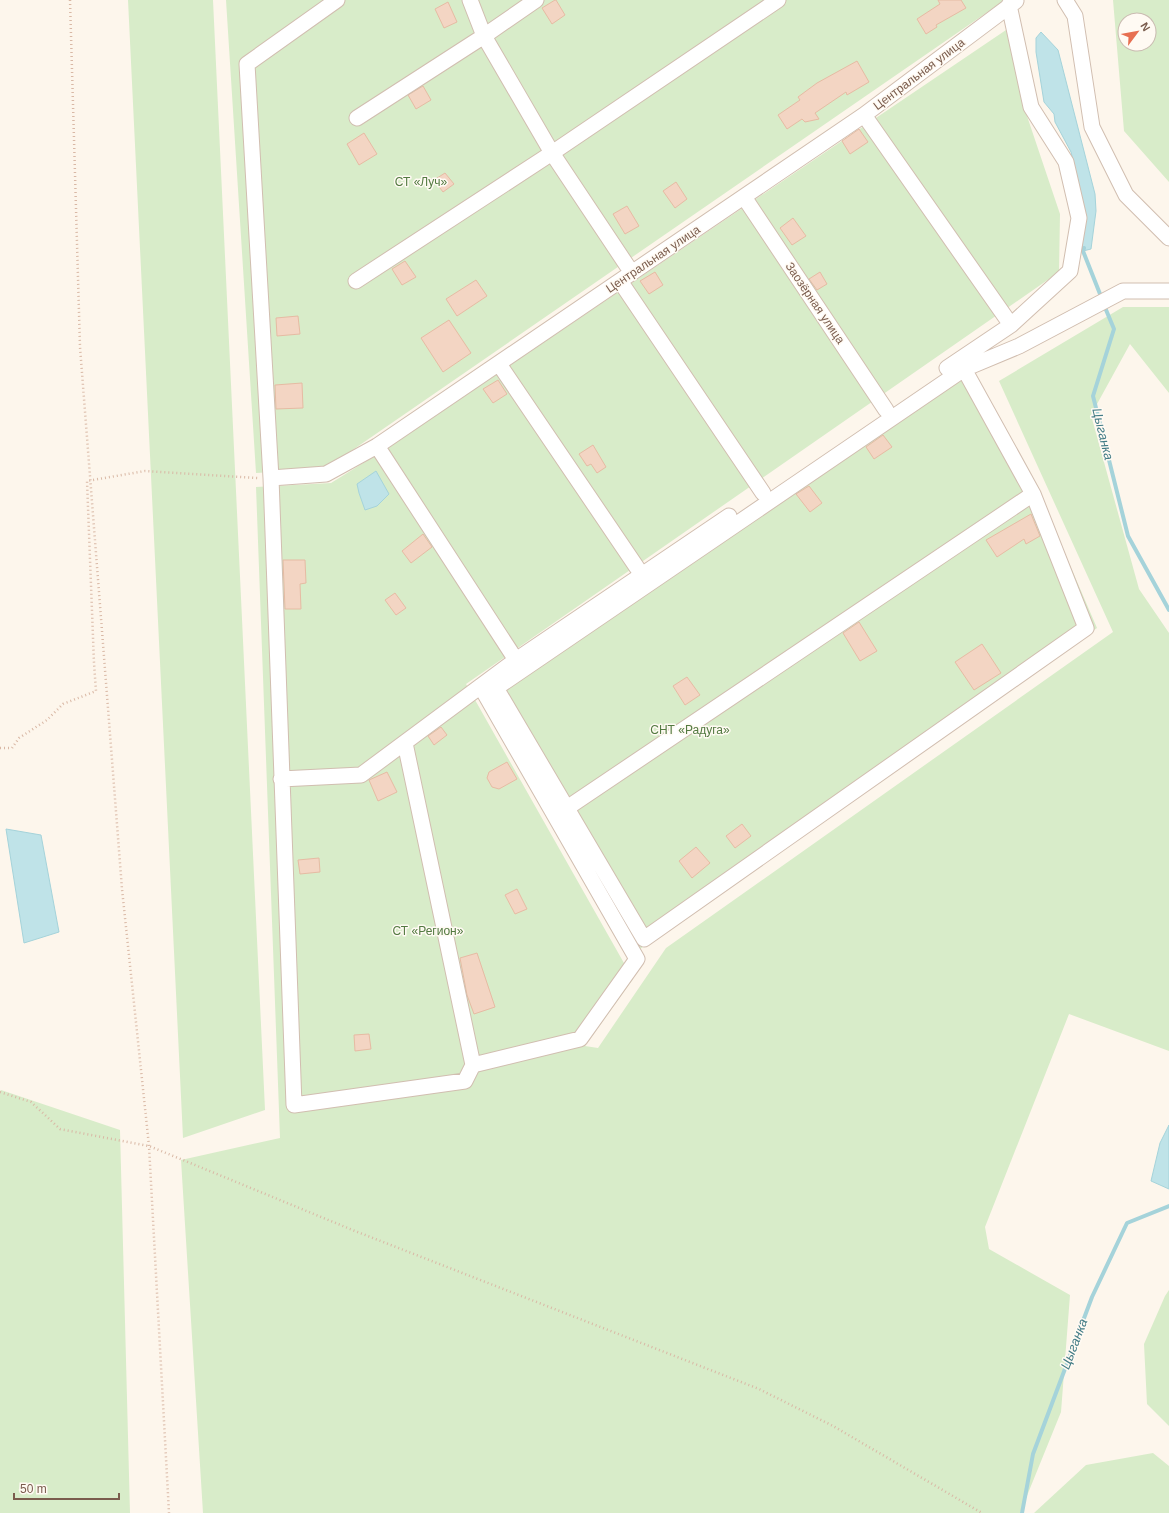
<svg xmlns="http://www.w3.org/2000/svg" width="1169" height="1513" font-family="Arial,sans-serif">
<rect width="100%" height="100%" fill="#fdf6ec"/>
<path fill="#d8ecc9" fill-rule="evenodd" d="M128,0h85l52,1110 -82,28z
M226,0h779l-680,469 -69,4z
M1113,0h56v182l-45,-51zM1125,20h24v24h-24z
M1006,30l21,86 33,98 -1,58 -593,412 167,295 -48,67 13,2 68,-100 447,-316 -114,-251 124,-74h46v86l-39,-49 -39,71 48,174 30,44v418l-100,-37 -84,213 4,22 81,46 -9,117 -41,101h-817l-22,-353 99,-22 -24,-651 75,-4 58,-36z
M967,362l71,129 59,137 -457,321 -153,-262z
M1,1090l119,40 10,383h-130v-421z
M1169,1290v136l-22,-22 -3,-60 21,-48z
M1153,1453l16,13v47h-135l52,-48z"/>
<path fill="#bfe3e8" stroke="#a5d3da" d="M1041,32l17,18 37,144 1,17 -5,38 -8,2 -2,-9 -3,-61 -7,-29 -16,-30 -1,-8 -10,-12 -8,-50v-14z
M376,471l13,23 -12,12 -12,4 -6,-17 -2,-9z
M6,829l35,6 18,97 -35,11z
M1169,1125v64l-18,-8 9,-38z"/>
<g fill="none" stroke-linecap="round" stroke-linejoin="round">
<path stroke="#a5d3da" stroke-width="4" d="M1084,248l-1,3 19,48
M1104,305l10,24 -21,67 35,140 41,74
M1022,1513l11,-59 59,-157 35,-74 42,-17"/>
</g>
<path fill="#f3d5c3" stroke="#e6bba3" d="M555,0h1l9,15 -13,9 -10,-16z
M938,0h23l5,8 -30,17 1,2 -11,7 -9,-15 23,-15z
M448,2l9,20 -13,6 -9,-19z
M857,61l12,21 -22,13 -1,-3 -31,21 4,6 -14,3 -3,-3 -15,10 -9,-14 22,-15 -2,-3 19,-14z
M423,86l8,14 -15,9 -8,-14z
M859,129l9,13 -18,12 -8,-13z
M364,133l13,21 -18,11 -12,-21z
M445,173l9,11 -11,8 -9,-12z
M676,182l11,17 -12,9 -12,-17z
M627,206l12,20 -14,8 -12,-20z
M793,218l13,18 -14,9 -12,-17z
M405,261l11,16 -14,8 -10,-16z
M655,272l8,13 -14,9 -9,-13z
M820,272l7,12 -10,6 -8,-11z
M476,280l11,16 -30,20 -11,-17z
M298,316l2,18 -23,2 -1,-18z
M449,320l22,33 -28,19 -22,-34z
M498,380l9,14 -14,9 -10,-14z
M302,383l1,25 -27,1 -1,-24z
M883,435l9,12 -18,12 -8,-12z
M593,445l13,22 -9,6 -6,-9 -4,2 -8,-12z
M809,486l13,17 -12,9 -14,-18z
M1031,514l9,22 -14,8 -2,-5 -27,18 -11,-17z
M423,534l9,13 -21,16 -9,-12z
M283,560h22l1,23 -6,1 1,25h-16z
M395,593l11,15 -10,7 -11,-15z
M859,622l18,29 -17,10 -17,-28z
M982,644l19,29 -27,17 -19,-28z
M687,677l13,18 -15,10 -12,-19z
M441,727l6,8 -13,10 -6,-9z
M507,762l10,17 -18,10 -7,-2 -5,-9 2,-6z
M387,772l10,20 -19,9 -9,-21z
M742,824l9,12 -16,12 -9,-12z
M696,847l14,16 -18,15 -13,-17z
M319,858l1,14 -20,2 -2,-14z
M517,889l10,20 -12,5 -10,-19z
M477,953l18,54 -21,7 -7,-19 -7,-37z
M369,1034l2,15 -16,2 -1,-16z"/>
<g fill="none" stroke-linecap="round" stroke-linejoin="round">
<defs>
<path id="minor" d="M337,0l-90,64 24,414 23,627 171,-24 8,-16 -68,-322
M470,0l14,36 68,117 80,120
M1065,0l10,16 17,111 34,68 43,43
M864,115l147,210
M357,118l127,-82 52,-36
M744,197l142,213
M356,281l196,-128 226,-153
M620,281l143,212
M499,364l143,211
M947,368l64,-43 59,-54 9,-53 -13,-56 -35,-55 -22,-102
M964,369l69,125 53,134 -442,311 -148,-251 468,-319 55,-23 104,-55h46
M271,478l55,-4 51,-28 487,-331 152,-114
M516,660l213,-144
M281,779l80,-4 155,-115 -139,-214
M567,808l466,-314
M473,1065l107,-26 57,-80 -156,-272"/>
</defs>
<use href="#minor" stroke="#d1beb0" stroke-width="17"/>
<path stroke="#d9b8a5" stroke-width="2.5" stroke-dasharray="1 3" stroke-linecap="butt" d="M70,0l10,347 42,542 27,257 20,367
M0,748h12l7,-10 28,-18 16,-16 33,-13 -2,-28 -7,-182 58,-10 113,7
M0,1092l31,10 29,27 89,17 206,85 404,158 74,37 149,87"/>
<use href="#minor" stroke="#fff" stroke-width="15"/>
</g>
<g text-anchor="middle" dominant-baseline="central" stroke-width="3" stroke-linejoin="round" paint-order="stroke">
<g font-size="12" fill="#7a5c4d" stroke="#fffaf3">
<text transform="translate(919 74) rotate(-37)">Центральная улица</text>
<text transform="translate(653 259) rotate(-34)">Центральная улица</text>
<text transform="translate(815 303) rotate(56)">Заозёрная улица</text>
</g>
<g font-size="12" fill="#537a41" stroke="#fffaf3">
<text x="421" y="182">СТ «Луч»</text>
<text x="690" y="730">СНТ «Радуга»</text>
<text x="428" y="931">СТ «Регион»</text>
</g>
<g font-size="13" font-style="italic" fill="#437c86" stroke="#fffaf3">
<text transform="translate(1103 434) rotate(76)">Цыганка</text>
<text transform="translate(1074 1344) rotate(-69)">Цыганка</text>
</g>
</g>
<g transform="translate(1137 32) rotate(58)"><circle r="19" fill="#fffaf3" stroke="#cabbb1"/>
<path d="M0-3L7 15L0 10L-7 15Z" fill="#e76f51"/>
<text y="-6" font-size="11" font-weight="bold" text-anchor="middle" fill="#7a5c4d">N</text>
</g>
<path d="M14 1493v6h105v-6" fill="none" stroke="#7a5c4d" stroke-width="2"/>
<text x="20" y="1493" font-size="12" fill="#7a5c4d" stroke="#fffaf3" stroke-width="3" paint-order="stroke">50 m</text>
</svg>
